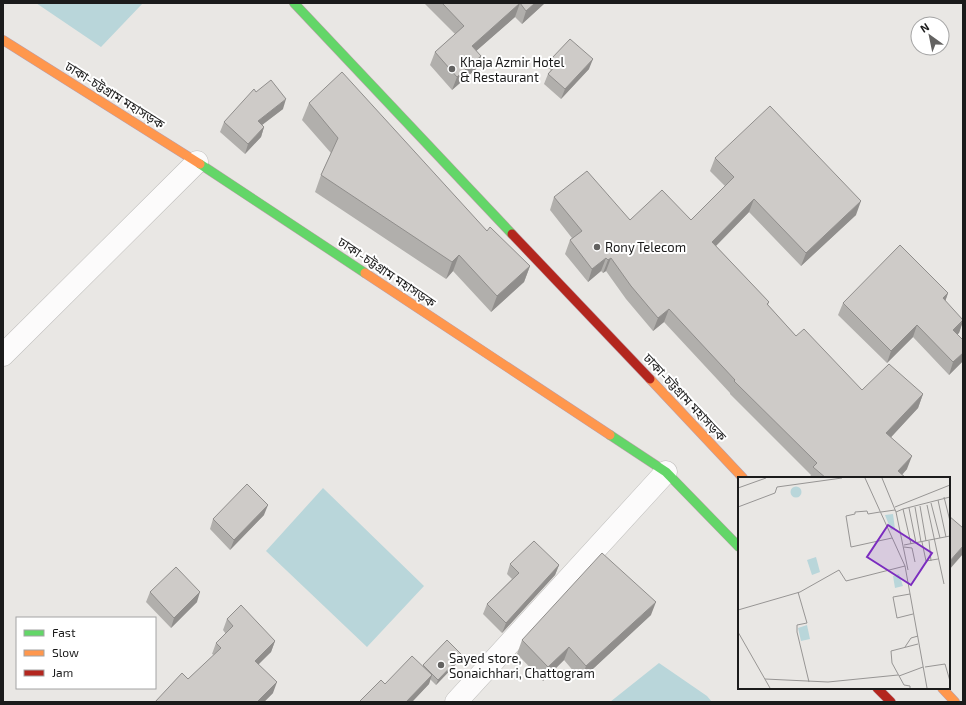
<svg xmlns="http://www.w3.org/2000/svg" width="966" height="705" font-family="'Exo 2','Noto Sans Bengali',sans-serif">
<rect width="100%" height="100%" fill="#e9e7e4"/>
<path fill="#b9d6da" d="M36,3h107l-42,44z
M323,488l101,98 -57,61 -101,-96z
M659,663l48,33 5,6h-102z"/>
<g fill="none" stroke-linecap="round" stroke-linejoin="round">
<defs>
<path id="street" d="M3,355l194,-193
M456,702l210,-230"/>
<path id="fast" d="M294,3l218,231
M200,164l165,109
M610,435l56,37 73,75"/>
<path id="slow" d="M3,40l197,124
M365,273l245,162
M650,379l93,99
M942,688l13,14"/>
<path id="jam" d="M512,234l138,145
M877,688l14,14"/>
</defs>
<use href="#street" stroke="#bfbebc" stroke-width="23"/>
<use href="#fast" stroke="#bb9ea9" stroke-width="10"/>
<use href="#slow" stroke="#bb9ea9" stroke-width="10"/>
<use href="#jam" stroke="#bb9ea9" stroke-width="10"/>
<use href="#street" stroke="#fcfbfb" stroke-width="22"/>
<use href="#fast" stroke="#63d668" stroke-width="9"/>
<use href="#slow" stroke="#ff974d" stroke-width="9"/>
<use href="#jam" stroke="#b3261e" stroke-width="9"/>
</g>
<path fill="#b1afac" d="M424,3h121l-23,21 -7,-7 -39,34 5,5 -5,13 -24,21 -22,-25 5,-13 20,-18z
M552,58l37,11 -28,30 -17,-15 4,-10 3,-4 -3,-2z
M256,92l27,17 -21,16 2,2 -3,10 -16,17 -25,-22 4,-10z
M309,103l178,128 43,35 -6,16 -33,30 -38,-41 -7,8 -131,-87 6,-17 10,-22 -29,-33z
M715,158l141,57 -55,51 -52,-54 -33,34 53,56 -1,3 28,31 66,54 61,4 -5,14 -27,29 16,32 -5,6 4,3h-97l2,-3 -81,-81v-1l-66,-71 -11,9 -27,-32 -20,-28 -3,2 -2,-2 -13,11 -23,-28 5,-14 2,-2 -22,-28 4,-13 76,23h61l34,-34 -15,-15z
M948,293l-3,8 18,20 -4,12 -2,1 6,6v21l-14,14 -36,-38 -26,26 -49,-48 5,-12z
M264,515l-34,35 -20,-21 3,-10z
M510,564l49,1 -4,10 -53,58 -19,-19 4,-10 25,-25 -5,-5z
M150,592l47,10 -26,26 -25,-26z
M651,615l-70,65 -17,-20 -21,21 -26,-27 5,-14z
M227,619l48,22 -4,11 -13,12 15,29 -9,9h-109l33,-23 26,-24 -2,-1 4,-11 10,-9 -3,-4z
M460,660l-24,25 -6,-6 -1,5 -17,18h-53l26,-18 38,-18v-1z"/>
<path fill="#908e8c" d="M520,3l-5,14 -48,42 5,-13z
M535,3h10l-23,21 4,-13z
M481,56l-5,13 -24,21 5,-13z
M593,59l-4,10 -28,30 4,-10z
M286,99l-3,10 -29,22 4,-10z
M264,127l-3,10 -16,17 3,-10z
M754,199l-5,13 -42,43 5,-13z
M861,201l-5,14 -55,51 5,-13z
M459,255l-6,16 -7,8 6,-17z
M606,258l-5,13 -13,11 4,-13z
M611,258l-5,13 -3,2 5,-13z
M530,266l-6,16 -33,30 6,-16z
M948,293l-4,12 -1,-7z
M669,309l-5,13 -11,9 5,-13z
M963,321l-4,12 -10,9 4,-12z
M917,325l-4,12 -26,26 4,-12z
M963,353v8l-14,14 4,-13z
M923,394l-5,14 -36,39 4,-14z
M912,456l-5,13 -8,9 -1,-7z
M268,505l-4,10 -34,35 4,-10z
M963,546v8l-14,16v-8z
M559,565l-4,10 -53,58 4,-10z
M200,592l-3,10 -26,26 3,-10z
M656,602l-5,13 -70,65 5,-14z
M275,641l-4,11 -20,20 4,-11z
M569,647l-5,13 -21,21 5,-14z
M462,655l-2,5 -24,25 2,-5z
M432,675l-3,9 -17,18h-6z
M277,682l-4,11 -9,9h-7z"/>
<path fill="#cecbc8" stroke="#908e8c" d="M442,3h93l-9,8 -6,-8 -48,43 9,10 -24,21 -22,-25 29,-26z
M570,39l23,20 -28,30 -17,-15 10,-11 -6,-5z
M342,72l145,159 3,-4 40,39 -33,30 -38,-41 -7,7 -131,-87 17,-37 -29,-35z
M271,80l15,19 -28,22 6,6 -16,17 -24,-22 30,-33 2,3z
M770,106l91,95 -55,52 -52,-54 -42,43 57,60 -2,2 29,32 8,-7 58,61 27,-26 34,30 -37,39 26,23 -14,15 8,7h-80l-13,-11 4,-4 -83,-82 1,-1 -66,-71 -11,9 -27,-32 -20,-28 -3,2 -2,-2 -14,11 -22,-29 12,-9 -28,-34 33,-26 43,49 32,-30 29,30 43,-43 -19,-19z
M900,245l48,48 -5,5 20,22 -10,10 10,10v13l-10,9 -36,-37 -26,26 -48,-48z
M247,484l21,21 -34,35 -21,-21z
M949,516l14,12v18l-14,16z
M534,541l25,24 -53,58 -19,-19 32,-31 -9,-9z
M602,553l54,49 -70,64 -17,-19 -21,20 -26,-27z
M176,567l24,25 -26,26 -24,-26z
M241,605l34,36 -20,20 22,21 -20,20h-102l27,-29 6,6 33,-31 -5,-5 17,-17 -6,-7z
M447,640l15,15 -24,25 -15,-15z
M412,656l20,19 -26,27h-47l22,-22 4,4z"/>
<g fill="#636261" stroke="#fff" stroke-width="1.5">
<circle cx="452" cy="69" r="4"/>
<circle cx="597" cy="247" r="4"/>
<circle cx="441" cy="665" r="4"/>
</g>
<g text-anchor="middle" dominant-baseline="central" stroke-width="4" stroke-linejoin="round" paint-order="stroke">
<g font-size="13" fill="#1b1b1b" stroke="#fff" text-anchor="start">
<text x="460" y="62">Khaja Azmir Hotel<tspan x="460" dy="15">&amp; Restaurant</tspan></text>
<text x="605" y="247">Rony Telecom</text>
<text x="449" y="658">Sayed store,<tspan x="449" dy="15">Sonaichhari, Chattogram</tspan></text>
</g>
<g font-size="13" fill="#1b1b1b" stroke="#fff">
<text transform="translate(115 95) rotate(32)">ঢাকা-চট্টগ্রাম মহাসড়ক</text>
<text transform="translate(387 272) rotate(34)">ঢাকা-চট্টগ্রাম মহাসড়ক</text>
<text transform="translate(685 397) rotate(47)">ঢাকা-চট্টগ্রাম মহাসড়ক</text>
</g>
</g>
<g transform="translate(738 477)">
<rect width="212" height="212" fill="#e9e7e4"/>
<path d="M52.5 15a5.5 5.5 0 1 1 11 0a5.5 5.5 0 1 1-11 0ZM155,37l2,15 -4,1 -6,-15zM78,80l4,15 -8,3 -5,-15zM161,97l4,12 -8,2 -2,-12zM69,148l3,14 -9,2 -3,-13z" fill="#b9d6da"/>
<path fill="none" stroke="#979594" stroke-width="1" d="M127,1l40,88 22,122M144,1l14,34 12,58M0,11l28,-10M206,20l6,24M200,23l8,37M193,26l9,35M189,28l17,79M182,29l6,35M0,30l37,-14 2,-6 65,-9M157,30l55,-22M177,30l6,35M171,31l7,35M165,32l47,-12M142,35l-12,2 -1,-3 -12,1v2l-9,2 5,31 41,-9M143,35l14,-2M158,35l7,-3 8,35M191,64l2,20M184,65l4,19 12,-2M166,68l46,-9M166,70l8,1 3,14M60,115l9,31 -10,2v7l12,50M172,117l-17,3 4,21 16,-4M0,133l62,-18 39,-22 7,11 59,-15M0,155l32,56M167,170l6,-9 7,-2M187,190l20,-3 5,17M161,199l24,-9M27,202l63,3 70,-7M172,211v-2l-6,-1 -12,-22 -1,-12 27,-7"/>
<path fill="#7b2cbf" fill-opacity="0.15" stroke="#7b2cbf" stroke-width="2" d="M150,48l44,28 -21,32 -44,-28z"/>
<rect width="212" height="212" fill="none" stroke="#1b1b1b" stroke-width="2"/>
</g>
<rect width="966" height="705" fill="none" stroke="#1b1b1b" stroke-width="8"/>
<rect x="16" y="617" width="140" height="72" fill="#ffffff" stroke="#a4a4a4"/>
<rect x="24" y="630" width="20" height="6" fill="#63d668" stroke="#a4a4a4"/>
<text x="52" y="637" font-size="12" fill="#1b1b1b">Fast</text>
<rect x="24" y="650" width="20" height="6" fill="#ff974d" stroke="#a4a4a4"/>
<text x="52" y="657" font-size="12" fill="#1b1b1b">Slow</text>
<rect x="24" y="670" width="20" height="6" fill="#b3261e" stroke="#a4a4a4"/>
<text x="52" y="677" font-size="12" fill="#1b1b1b">Jam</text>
<g transform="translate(930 36) rotate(327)"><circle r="19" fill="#ffffff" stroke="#a4a4a4"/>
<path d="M0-3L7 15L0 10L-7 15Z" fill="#636261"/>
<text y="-6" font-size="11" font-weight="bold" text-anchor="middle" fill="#1b1b1b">N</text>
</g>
</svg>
